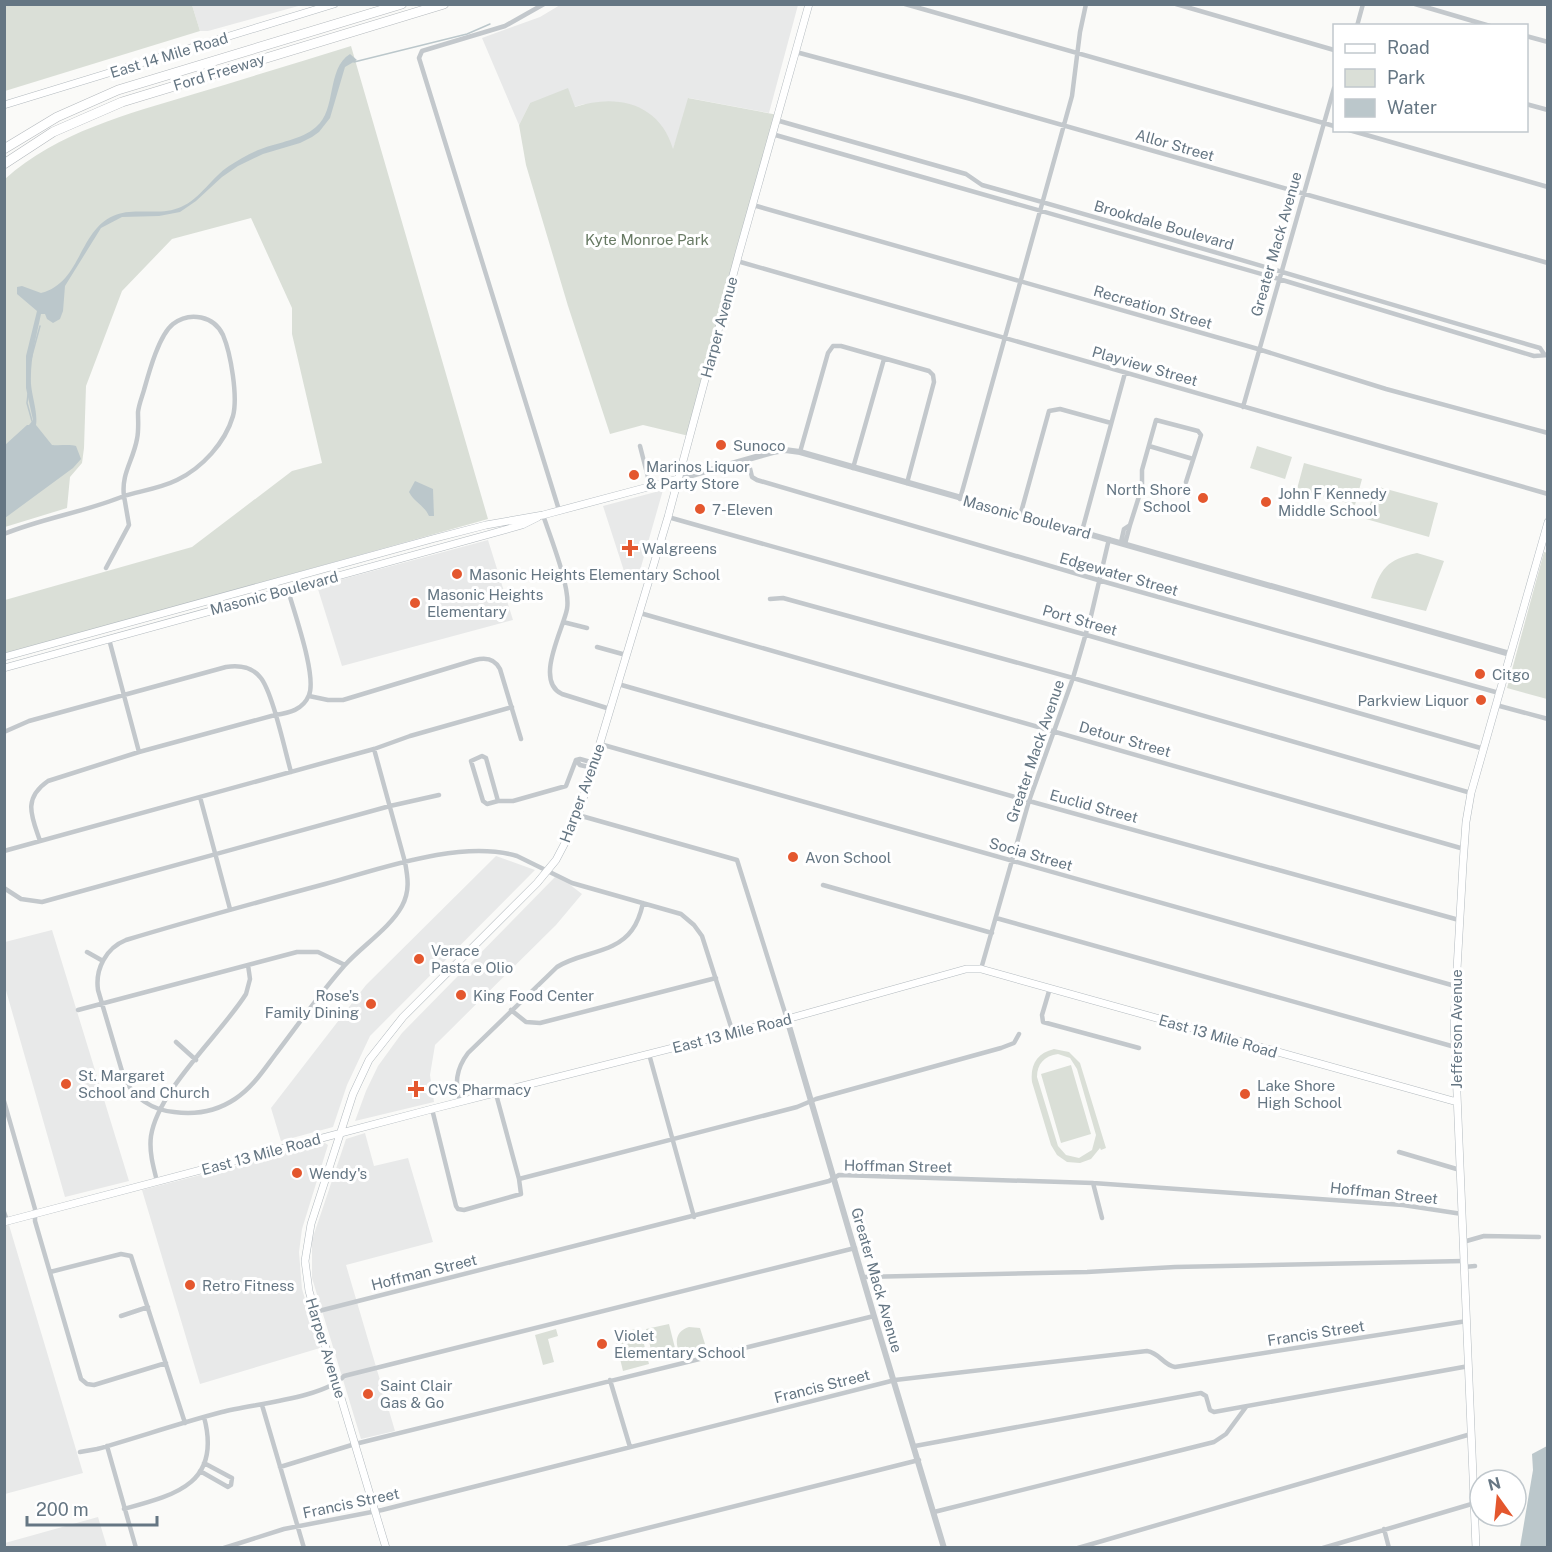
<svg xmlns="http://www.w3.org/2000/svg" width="1552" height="1552" font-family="'Public Sans',sans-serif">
<rect width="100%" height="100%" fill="#fafaf8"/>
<path fill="#e8e9e9" d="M192,5h110l-94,26h-8z
M560,5h238l-29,108 -80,-15 -16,52 -89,-46 -10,3 -44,-4 -11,22 -37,-87 58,-21z
M663,490l-24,84 -15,-3 -21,-65z
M488,540l25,80 -171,46 -25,-80z
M496,856l39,14 -165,166 -23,49 -14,42 -52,14 -10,-33 95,-123z
M555,877l14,7 13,10 -26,31 -121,120 -5,30 4,27 -79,19 11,-30 12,-25 24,-33z
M52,930l77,251 -64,16 -60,-210v-45z
M365,1133l9,33 34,-8 25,84 -87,23 49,166 -34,8 -49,-161v-38l34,-101z
M325,1143l3,2 -26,84 -3,23 3,37 18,59 -120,36 -58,-194z
M9,1225l74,248 -78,21 -1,-268z
M98,1517l9,30h-102v-4z"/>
<path fill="#dadfd7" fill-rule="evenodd" d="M5,4l187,1 8,26 -195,60z
M351,46l137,473 -483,135v-54l187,-53 100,-76 30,-8 -30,-129v-26l-41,-90 -79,21 -50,52 -36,95 -2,62 -2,15 -12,14 -3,31 -62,19v-348c52,-47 123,-65 189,-85 53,-16 105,-32 157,-48z
M568,88l7,19c41,-14 85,-4 98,42l15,-51 90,17 -89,321 -46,-11 -33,9 -42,-128 -42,-141 -7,-40 11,-22z
M1257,446l35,11 -7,22 -35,-11z
M1304,463l58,16 -7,26 -58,-16z
M1375,486l63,17 -9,34 -63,-18z
M1544,552l4,1 -1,146 -40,-11z
M1417,553l27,8 -18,50 -55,-13c10,-30 15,-38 46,-45z
M1054,1049l15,3 11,11 26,85 -5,2 -1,-2 -9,11 -11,4 -13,-1 -10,-7 -6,-10 -19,-63c-2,-17 5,-29 22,-33zM1058,1054l12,4 7,11 19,66 -4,15 -13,8 -13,-3 -8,-9 -21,-69c0,-13 7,-21 21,-23z
M1071,1065l20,69 -30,9 -20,-69z
M669,1324l7,28 -23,6 -7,-29z
M689,1327l11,1 5,16 -4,6 -21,3c-6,-11 -4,-22 9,-26z
M640,1328l9,36 -26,7 -9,-37z
M556,1329l2,7 -10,3 6,23 -11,3 -8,-30z"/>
<path fill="#bbc7cb" d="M350,54l7,6 -12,7 -15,51 -11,14 -7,5 -12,6 -37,11 -25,12 -16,11 -26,24 -16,11 -21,4 -37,1 -21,11 -36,58 -2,25 -3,8 -7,4 -6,-4 -2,-5h-4c-5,24 -11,45 -10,70 1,13 7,29 5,41l16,20c8,1 17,-1 24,1l5,13 -8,9 -68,50v-73l22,-20h2l4,-5 -7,-32v-32l11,-45 -20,-17v-7l5,-1 19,7c40,-10 37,-61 72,-77 21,-10 46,1 68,-9 19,-8 31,-30 48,-41 10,-6 21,-13 32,-17 18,-7 40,-9 55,-22 21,-17 10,-58 34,-73z
M415,481l18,8 1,27h-5c-5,-11 -15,-14 -20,-24z
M1547,1446v101h-27l13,-77 -1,-16z"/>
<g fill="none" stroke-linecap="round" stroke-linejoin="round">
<path stroke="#bbc7cb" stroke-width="1.5" d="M354,62l113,-28 23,-10
M31,359l9,-33
M28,394l-1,9 5,18"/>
<defs>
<path id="secondary" d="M4,105l330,-101
M4,657l428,-118 54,-14 57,-10 135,-36
M4,668l486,-134 32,-9 16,-8
M4,1222l428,-113 355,-90 179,-50h15l476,133
M386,1548l-77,-257 -4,-30 6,-37 42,-130 16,-34 34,-43 134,-134 19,-23 11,-21 11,-24 16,-52 74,-246 71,-264 70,-249
M1476,1548l-22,-526 9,-158 3,-42 5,-29 77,-271"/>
<path id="motorway" d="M4,149l53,-32 61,-27 284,-86
M4,164l49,-32 69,-30 322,-98"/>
</defs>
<use href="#secondary" stroke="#b3babf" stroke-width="8"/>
<use href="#motorway" stroke="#b4b9bd" stroke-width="10"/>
<path stroke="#c3c8cc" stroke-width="4.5" d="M544,4l-39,22 -83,25 -3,7 140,452
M905,4l429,122
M1176,4l158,46
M1415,4l75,22
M1357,26l6,-22
M1526,36l22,6
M796,52l171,46 581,165
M1526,104l22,6
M776,120l190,54 16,11c186,52 372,109 558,163l4,6
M1349,130l199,57
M772,134l507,145 255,77 14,-1
M753,205l505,144 128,40 162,44
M737,261l811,233
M1243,407l91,-319
M640,446l10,39
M1149,446l44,13
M800,452l28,-99 5,-7h8l88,25 4,4 1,7 -27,101
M748,460l4,17 5,3 341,100 401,113
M853,468l31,-109
M960,499l112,-403 8,-64 6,-28
M543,515c7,21 28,73 24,94 -4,21 -33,72 -5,85l48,15
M1020,516l29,-105 11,-2 51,14
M668,517l422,119 394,113
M1130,525l12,-38v-17l14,-50 42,11 3,4 -15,47
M1082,531l43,-158
M4,534c39,-16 81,-22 120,-38 -3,-22 9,-35 13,-57 2,-9 1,-18 1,-27 1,-8 4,-15 6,-22 5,-18 15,-55 29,-66 17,-13 41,-8 50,11 8,19 15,62 10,81 -8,27 -31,52 -56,64 -16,8 -36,11 -53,16l5,29 -23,43
M1121,542l3,-13 6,-4 -5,19
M770,599l13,-1 290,80 398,115
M640,613l824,236
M563,622l24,6
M109,639l30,113
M597,647l29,8
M618,684l411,117 430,119
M309,696l19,4h15l132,-40c11,-3 20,-1 25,9l21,70
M1496,705l52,14
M4,732l25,-11 197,-54c13,-2 25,-1 34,10 12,13 25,74 31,95
M600,744l855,242
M374,749l31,113c3,16 5,29 -3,44 -12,22 -40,40 -57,59 -25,28 -47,60 -70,90 -12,16 -23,33 -40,44 -18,12 -39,16 -61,13 -22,-2 -40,-14 -50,-34l-26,-88c-3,-21 8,-42 28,-50 66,-20 132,-38 199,-56 55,-15 136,-45 192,-28l55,27 109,31 13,11 8,11 31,97
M593,768l-13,-3 -4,-5 4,-1 14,4
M200,797l30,112
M498,801l-12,-43 -4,-2 -11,5 12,40 4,3 11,-3h15l53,-15 10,-26
M578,815l159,45 50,159
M40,841c-8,-24 -18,-42 8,-60l91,-29 136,-37c14,-2 28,-5 34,-20 8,-19 -15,-83 -21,-105
M4,851l370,-102 36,-13 102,-29
M823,885l169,48
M4,888l17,11 21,3 348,-96 49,-11
M996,918l459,129
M87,952l16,9
M981,969l48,-168 44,-123 18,-62 18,-77
M1050,988l-8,27 1,7 96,26
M78,1010l219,-58h21l27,13
M511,1010l15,12 14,1 176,-45
M176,1042l20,18
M649,1054l45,163
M4,1101l31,108v12l46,158 6,5 7,1 72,-22
M461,1102c-7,-18 -5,-33 7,-49l89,-86c23,-15 58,-13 75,-37 6,-8 9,-18 11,-27
M432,1109l24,97 2,3 6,1 57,-16 -2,-15 -23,-85
M1399,1152l61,18
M519,1179l278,-72 19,-8 185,-51 13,-5 5,-9
M157,1181c-4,-15 -8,-30 -6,-45 7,-46 70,-102 95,-142l4,-15 -2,-14
M1093,1183l9,35
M4,1212l3,9
M1463,1242l21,-6 55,1
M1464,1267l11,-1
M50,1272l71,-18 10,2 54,167
M863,1277l224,-5 88,-5 289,-6
M315,1312l514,-131 10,-6 254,8 310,22 59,9
M121,1316l27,-9
M610,1380l20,67
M262,1405l42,143
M107,1446l29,102
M915,1446l286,-53 5,3 4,14 4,2 255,-46
M80,1452l17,-3c42,-12 83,-26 125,-37 30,-8 103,-14 122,-36l511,-128
M280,1467l75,-23 519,-128
M200,1471l28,16 3,-2 1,-7 -28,-15
M124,1509c51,-14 98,-25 80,-92
M934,1512l280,-70 12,-8 20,-27
M1384,1529l5,19
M224,1548l60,-19 98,-19 513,-130 252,-29c13,2 16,14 28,16l292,-46
M568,1548l351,-88
M1078,1548l393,-114
M1323,1548l152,-45"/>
<path stroke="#c3c8cc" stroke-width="6" d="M678,479l95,-27 12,-2 15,2 710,202
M787,1019l87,297 70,232"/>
<use href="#secondary" stroke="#fff" stroke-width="7"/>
<use href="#motorway" stroke="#fff" stroke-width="9"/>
</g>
<g fill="#e4572e" stroke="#fff" stroke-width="2">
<circle cx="721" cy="445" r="6"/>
<circle cx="634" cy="475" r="6"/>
<circle cx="1203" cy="498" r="6"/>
<circle cx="1266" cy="502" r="6"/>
<circle cx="700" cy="509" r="6"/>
<path d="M627 539h6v6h6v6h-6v6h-6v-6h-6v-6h6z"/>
<circle cx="457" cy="574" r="6"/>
<circle cx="415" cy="603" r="6"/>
<circle cx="1480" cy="674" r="6"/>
<circle cx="1481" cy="700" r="6"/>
<circle cx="793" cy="857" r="6"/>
<circle cx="419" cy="959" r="6"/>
<circle cx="461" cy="995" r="6"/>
<circle cx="371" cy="1004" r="6"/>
<circle cx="66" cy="1084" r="6"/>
<path d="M413 1080h6v6h6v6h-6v6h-6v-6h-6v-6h6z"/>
<circle cx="1245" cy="1094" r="6"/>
<circle cx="297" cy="1173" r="6"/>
<circle cx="190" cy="1285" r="6"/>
<circle cx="602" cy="1344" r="6"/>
<circle cx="368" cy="1394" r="6"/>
</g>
<g text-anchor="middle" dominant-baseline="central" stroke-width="6" stroke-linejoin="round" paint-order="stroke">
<g font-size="15" fill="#657683" stroke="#fff">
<text transform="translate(169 55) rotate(-17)">East 14 Mile Road</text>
<text transform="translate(219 72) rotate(-17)">Ford Freeway</text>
<text transform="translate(1175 145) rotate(16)">Allor Street</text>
<text transform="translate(1164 225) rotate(16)">Brookdale Boulevard</text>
<text transform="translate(1276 244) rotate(-74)">Greater Mack Avenue</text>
<text transform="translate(1153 307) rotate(16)">Recreation Street</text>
<text transform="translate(719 327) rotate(-75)">Harper Avenue</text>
<text transform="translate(1145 366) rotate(16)">Playview Street</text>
<text transform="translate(1027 517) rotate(15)">Masonic Boulevard</text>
<text transform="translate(1119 574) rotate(16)">Edgewater Street</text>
<text transform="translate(274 593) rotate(-15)">Masonic Boulevard</text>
<text transform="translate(1080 620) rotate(16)">Port Street</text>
<text transform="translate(1125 739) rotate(16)">Detour Street</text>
<text transform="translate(1035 751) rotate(-71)">Greater Mack Avenue</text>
<text transform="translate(582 793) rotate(-70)">Harper Avenue</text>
<text transform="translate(1094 806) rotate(15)">Euclid Street</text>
<text transform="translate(1031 854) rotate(16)">Socia Street</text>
<text transform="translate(1456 1029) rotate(-90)">Jefferson Avenue</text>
<text transform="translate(732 1033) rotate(-14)">East 13 Mile Road</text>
<text transform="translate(1218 1036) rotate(16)">East 13 Mile Road</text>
<text transform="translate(261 1154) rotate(-15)">East 13 Mile Road</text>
<text transform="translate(898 1166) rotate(1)">Hoffman Street</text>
<text transform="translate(1384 1193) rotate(6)">Hoffman Street</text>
<text transform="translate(424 1272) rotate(-14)">Hoffman Street</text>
<text transform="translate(877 1280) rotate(74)">Greater Mack Avenue</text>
<text transform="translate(1316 1333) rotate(-9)">Francis Street</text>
<text transform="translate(326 1348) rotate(73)">Harper Avenue</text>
<text transform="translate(822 1386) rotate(-14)">Francis Street</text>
<text transform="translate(351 1503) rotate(-12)">Francis Street</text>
</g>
<g font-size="15" fill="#687a64" stroke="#fff">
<text x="647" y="239">Kyte Monroe Park</text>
</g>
<g font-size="15" fill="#657683" stroke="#fff" text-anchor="start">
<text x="733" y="445">Sunoco</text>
<text x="646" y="466">Marinos Liquor<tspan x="646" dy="17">&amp; Party Store</tspan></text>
<text x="1191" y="489" text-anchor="end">North Shore<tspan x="1191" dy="17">School</tspan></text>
<text x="1278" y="493">John F Kennedy<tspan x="1278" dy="17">Middle School</tspan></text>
<text x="712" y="509">7-Eleven</text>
<text x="642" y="548">Walgreens</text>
<text x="469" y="574">Masonic Heights Elementary School</text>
<text x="427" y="594">Masonic Heights<tspan x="427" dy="17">Elementary</tspan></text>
<text x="1492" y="674">Citgo</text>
<text x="1469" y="700" text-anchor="end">Parkview Liquor</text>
<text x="805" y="857">Avon School</text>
<text x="431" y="950">Verace<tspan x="431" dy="17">Pasta e Olio</tspan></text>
<text x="359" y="995" text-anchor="end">Rose's<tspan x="359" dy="17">Family Dining</tspan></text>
<text x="473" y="995">King Food Center</text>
<text x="78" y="1075">St. Margaret<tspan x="78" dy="17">School and Church</tspan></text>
<text x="1257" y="1085">Lake Shore<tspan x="1257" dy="17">High School</tspan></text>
<text x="428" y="1089">CVS Pharmacy</text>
<text x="309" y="1173">Wendy's</text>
<text x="202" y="1285">Retro Fitness</text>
<text x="614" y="1335">Violet<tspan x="614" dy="17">Elementary School</tspan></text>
<text x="380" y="1385">Saint Clair<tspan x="380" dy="17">Gas &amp; Go</tspan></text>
</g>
</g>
<rect width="1552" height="1552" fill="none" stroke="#657683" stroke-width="12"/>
<rect x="1333" y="24" width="195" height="108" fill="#ffffff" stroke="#c1c8cd" stroke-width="1.5"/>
<rect x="1345" y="44" width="30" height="9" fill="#ffffff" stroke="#c1c8cd" stroke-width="1.5"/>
<text x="1387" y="54" font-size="18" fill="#657683">Road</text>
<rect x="1345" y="69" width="30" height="18" fill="#dadfd7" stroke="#c1c8cd" stroke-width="1.5"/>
<text x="1387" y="84" font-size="18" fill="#657683">Park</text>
<rect x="1345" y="99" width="30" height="18" fill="#bbc7cb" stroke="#c1c8cd" stroke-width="1.5"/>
<text x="1387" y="114" font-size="18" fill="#657683">Water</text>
<g transform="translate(1498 1498) rotate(345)"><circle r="28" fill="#ffffff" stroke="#c1c8cd" stroke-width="1.5"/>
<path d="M0-4.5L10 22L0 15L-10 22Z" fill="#e4572e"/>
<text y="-9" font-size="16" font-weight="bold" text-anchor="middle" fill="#657683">N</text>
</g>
<path d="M27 1516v9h130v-9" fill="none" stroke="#657683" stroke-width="3"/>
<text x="36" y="1516" font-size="18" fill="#657683" stroke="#ffffff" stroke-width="4.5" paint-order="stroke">200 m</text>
</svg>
